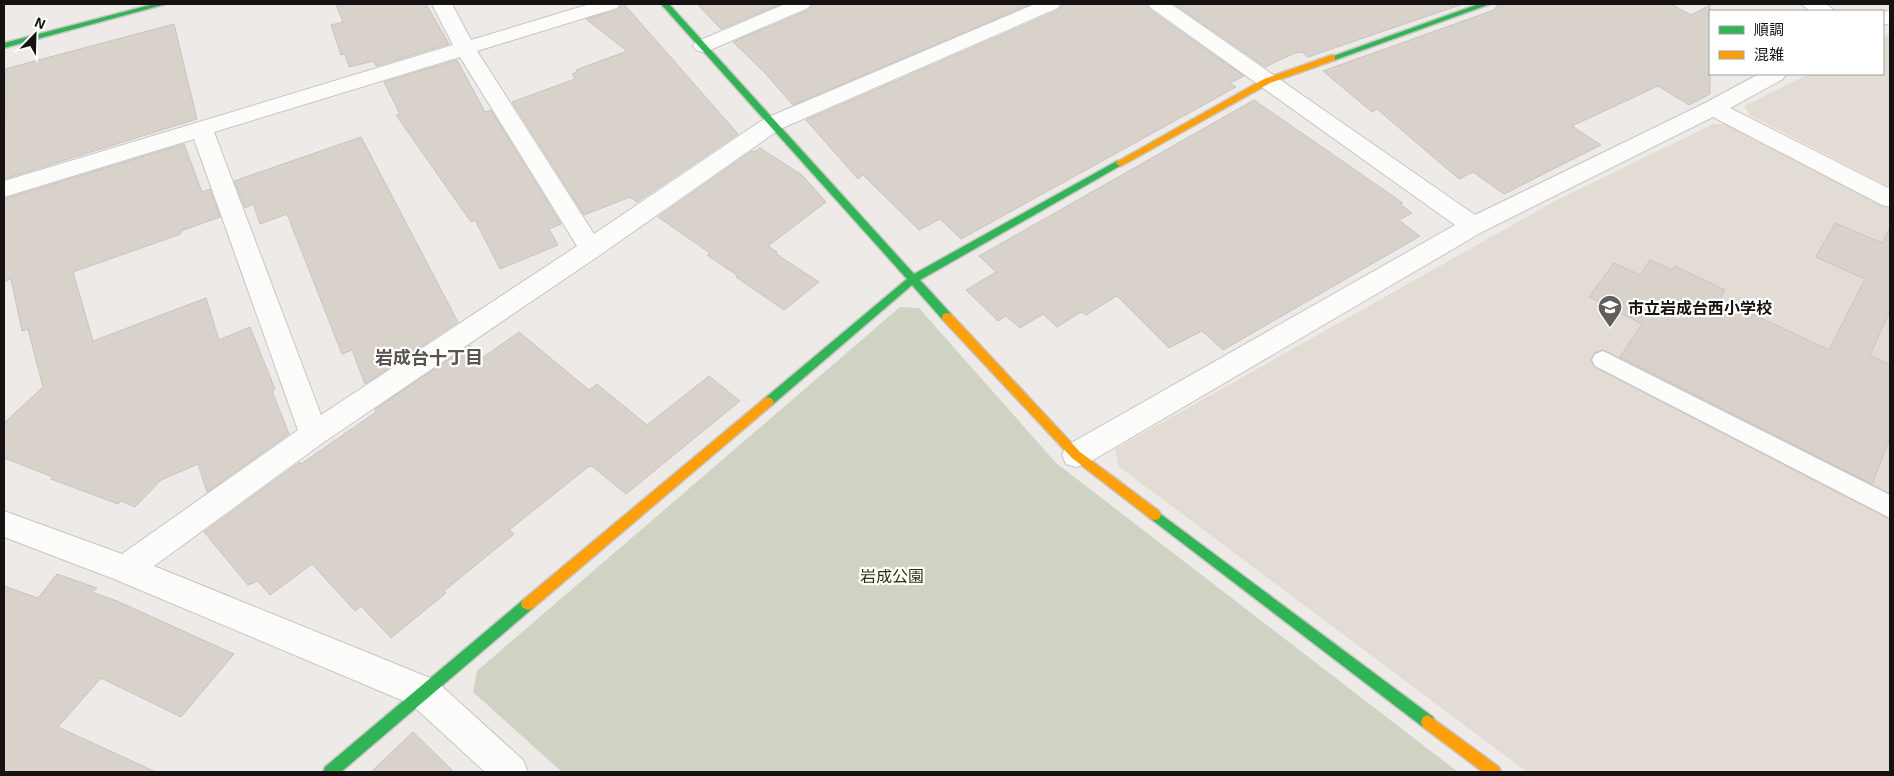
<svg xmlns="http://www.w3.org/2000/svg" width="1894" height="776" font-family="'Exo 2','Noto Sans JP',sans-serif">
<rect width="100%" height="100%" fill="#edeae7"/>
<path fill="#e3dcd5" d="M1890,34v153l-139,-71 -7,-10 65,-32h74v-37z
M1713,124h16l161,84v564h-363l-409,-306 -3,-17 440,-248z"/>
<path fill="#cfd3c4" d="M900,307l19,1 137,155 402,309h-896l-89,-80 4,-21z"/>
<path fill="#d8d2cb" stroke="#c6c4c1" d="M336,4h90l23,40 -73,22 -2,-5 -25,6 -4,-13 -4,1 -10,-30 12,-3z
M622,4h2l114,130 -101,68 -7,-5 -46,18 -72,-113 63,-23 -3,-5 5,-2 -1,-2 51,-19 -41,-32 32,-9z
M697,4h84l-60,25z
M813,4h218l-238,101 -29,-33 -31,-30 76,-32z
M1063,4h83l4,6 94,66 -14,7 6,4 -275,152 -21,-20 -21,11 -56,-55 -5,4 -52,-59 253,-110z
M1174,4h289l-155,53 -6,-5 -7,1 -30,14z
M1498,4h173l20,11 19,-10v89l-21,11 -31,-19 -86,40 29,19 -97,49 -31,-22 -14,7 -82,-70 -5,3 -49,-41 171,-61z
M174,24l23,95 -193,60 1,-110z
M457,60l28,52 6,-2 70,114 -12,5 9,16 -58,24 -25,-49 -4,2 -75,-107 4,-1 -16,-32z
M1254,100l149,103 -3,1 12,9 -13,7 21,16 -197,114 -21,-19 -33,17 -52,-52 -31,19 -5,-3 -24,15 -14,-13 -23,14 -14,-12 -8,5 -32,-31 30,-18 -17,-16z
M361,137l97,185 -93,62 -13,-34 -10,4 -55,-140 -27,10 -7,-20 -8,4 -11,-27z
M184,144l18,48 8,-3 10,28 -39,14v3l-108,38 20,69 113,-43 13,42 31,-13 25,62 -3,2 17,43 -82,58 -9,-28 -37,16 -26,27 -14,-6 -3,3 -67,-25 2,-2 -49,-19v-35l39,-36 -15,-58 -6,2 -11,-52 -7,3v-83z
M760,148l42,27 24,27 -58,44 9,6 -2,1 44,29 -35,28 -48,-33 2,-1 -31,-21 3,-2 -52,-36 94,-66 2,1z
M1835,223l47,20 8,-15v83l-20,44 20,10v73l-18,46 -252,-127 22,-33 -53,-27 25,-34 26,12 10,-15 23,10 2,-4 50,24 -5,9 109,51 36,-71 -49,-22z
M519,332l70,58 8,-6 50,41 62,-49 31,25 -114,93 -34,-28 -4,1 -79,63 5,4 -70,57 2,2 -55,45 -30,-32 -6,5 -43,-47 -42,31 -12,-14 -10,4 -44,-53 96,-70 1,2 75,-52 -1,-3 95,-64 8,16z
M57,574l40,14 -5,4 25,9 117,53 -53,63 -80,-39 -43,49 98,45h-152v-186l34,12z
M413,732l41,40h-83z"/>
<g fill="none" stroke-linecap="round" stroke-linejoin="round">
<defs>
<path id="lane" d="M1603,351l287,144v23l-295,-152 -3,-6 3,-6z"/>
<path id="street" d="M432,4h20l19,36 119,-36h30l-3,4 -140,43 117,183 170,-115 271,-115h26l-3,4 -278,121 -180,126 -276,187 -170,124 281,114 88,80 5,12h-43l-74,-68 -297,-125 -110,-42v-26l118,43 176,-124 -104,-291 -190,58v-16l449,-136zM460,57l117,189 -256,169 -107,-283z
M785,4h26l-3,4 -98,42 -7,2 -7,-2 -3,-4 3,-4z
M1148,4h23l304,211 230,-112 54,-29h27l-3,5 -53,29 160,81v18l-8,-2 -169,-88 -231,115 -396,232 -10,3 -10,-3 -4,-9 4,-9 389,-221 -304,-217z
M1801,4h25l9,7h-25z
M1890,10v13l-7,2v-13z"/>
<path id="fast" d="M154,4h12l-162,44v-5z
M661,4h8l245,270 203,-113h6l2,2 -205,117 31,34 1,3 -1,3h-8l-31,-35 -140,120h-8l-2,-3 2,-3 143,-120z
M1479,4h11l-155,56h-6l-1,-2z
M1155,510l278,207 2,5 -2,5 -5,2 -5,-2 -272,-208 -2,-4 2,-4z
M528,598l5,2 2,4 -2,4 -192,164h-18l2,-5 198,-167z"/>
<path id="slow" d="M1332,55l3,1v4l-65,23 -147,82 -3,1 -5,-3 149,-84z
M947,313l4,1 129,138 79,59 2,4 -2,4 -4,1 -4,-1 -79,-61 -129,-138 -1,-3 1,-3z
M768,397l4,2 2,3 -2,3 -239,203 -5,2 -5,-2 -2,-4 2,-4 241,-201z
M1428,715l71,52 2,5h-18l-60,-45 -2,-5 2,-5z"/>
</defs>
<use href="#lane" stroke="#c8c5c3" stroke-width="3"/>
<use href="#street" stroke="#c8c5c3" stroke-width="2"/>
<use href="#fast" stroke="#c8c5c3" stroke-width="3"/>
<use href="#slow" stroke="#c8c5c3" stroke-width="3"/>
<use href="#lane" fill="#fcfcfb" fill-rule="evenodd"/>
<use href="#street" fill="#fcfcfb" fill-rule="evenodd"/>
<use href="#fast" fill="#30b455" fill-rule="evenodd"/>
<use href="#slow" fill="#ff9f0a" fill-rule="evenodd"/>
</g>
<defs>
<symbol id="school-pin" viewBox="-11 -11 22 30"><path d="M0 17L-7.5 6A9.5 9.5 0 1 1 7.5 6Z" fill="#615e5c" stroke="#fff"/><path d="M0-5L7-2L0 1L-7-2ZM-4 1L0 2.5L4 1V4Q0 6-4 4Z" fill="#fff"/></symbol>
</defs>
<g fill-rule="evenodd">
<use href="#school-pin" x="1596" y="293" width="28" height="38"/>
</g>
<g text-anchor="middle" dominant-baseline="central" stroke-width="4.5" stroke-linejoin="round" paint-order="stroke">
<g font-size="16" font-weight="bold" fill="#151211" stroke="#fff" text-anchor="start">
<text x="1628" y="307">市立岩成台西小学校</text>
</g>
<g font-size="16" fill="#273700" stroke="#fff">
<text x="892" y="575">岩成公園</text>
</g>
<g font-size="18" font-weight="bold" fill="#5a5450" stroke="#fff">
<text x="429" y="357">岩成台十丁目</text>
</g>
</g>
<rect width="1894" height="776" fill="none" stroke="#151211" stroke-width="10"/>
<rect x="1709" y="10" width="175" height="65" fill="#ffffff" stroke="#a1a0a0"/>
<rect x="1719" y="26" width="25" height="8" fill="#30b455" stroke="#a1a0a0"/>
<text x="1754" y="35" font-size="15" fill="#151211">順調</text>
<rect x="1719" y="51" width="25" height="8" fill="#ff9f0a" stroke="#a1a0a0"/>
<text x="1754" y="60" font-size="15" fill="#151211">混雑</text>
<g transform="translate(35 35) rotate(23)" stroke="#ffffff" stroke-width="4" paint-order="stroke">
<path d="M0-4L9 19L0 12L-9 19Z" fill="#151211"/>
<text y="-8" font-size="14" font-weight="bold" text-anchor="middle" fill="#151211">N</text>
</g>
</svg>
